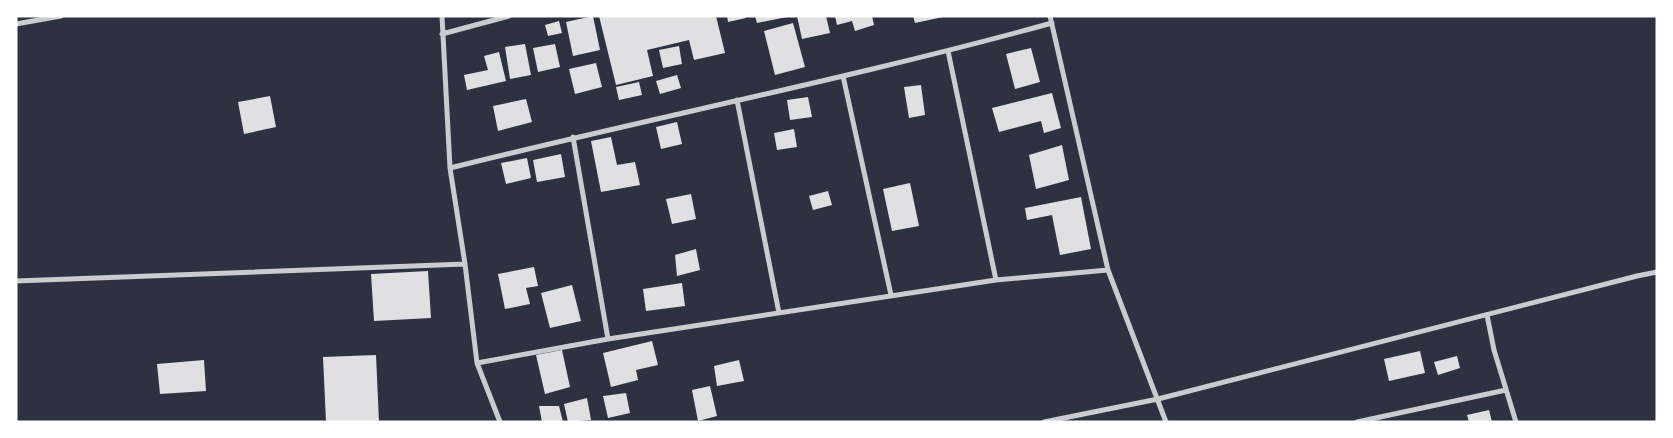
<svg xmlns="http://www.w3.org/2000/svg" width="1673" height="438" font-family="'Fira Sans Condensed',sans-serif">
<rect width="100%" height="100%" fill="#2d3142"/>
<path fill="#e0e0e3" d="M593,16l7,34 -27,6 -7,-34z
M599,16h117l9,37 -31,7 -5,-20 -42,10 6,26 -37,9z
M727,16h18l1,2 -18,4z
M755,16h32v1l-30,6z
M797,16h29l4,17 -28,6z
M835,16h37l2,9 -19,6 -3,-10 -15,4z
M913,16h29l1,1 -28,6z
M559,21l3,12 -14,3 -3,-11z
M793,23l12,44 -30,8 -11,-44z
M525,44l6,31 -21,4 -5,-32z
M555,44l5,23 -22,5 -5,-24z
M679,46l3,18 -19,4 -4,-18z
M1031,48l9,34 -25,7 -9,-35z
M499,52l7,29 -39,9 -3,-15 24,-5 -4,-14z
M596,63l6,24 -27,7 -6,-25z
M677,75l4,13 -21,6 -4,-13z
M639,82l3,13 -23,5 -3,-13z
M921,85l4,30 -16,3 -5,-31z
M1052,93l9,35 -17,5 -3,-12 -42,11 -7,-24z
M270,96l6,31 -32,7 -6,-32z
M808,97l4,20 -22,3 -3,-20z
M526,99l6,23 -34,9 -5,-25z
M677,122l5,22 -21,5 -5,-22z
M794,129l3,18 -20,3 -3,-17z
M611,137l6,28 18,-3 5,23 -39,7 -10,-51z
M1062,145l7,35 -33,9 -7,-34z
M561,154l4,23 -28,5 -4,-22z
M527,158l4,20 -25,6 -5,-21z
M910,183l9,43 -27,5 -9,-42z
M828,191l4,14 -19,5 -4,-14z
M691,194l5,25 -24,5 -6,-25z
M1081,197l10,52 -31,6 -8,-40 -25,5 -2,-12z
M696,249l4,21 -23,6 -2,-21z
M534,267l4,19 -12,2 4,16 -25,5 -7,-35z
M428,271l3,47 -57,3 -3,-47z
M682,283l3,23 -39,5 -3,-22z
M572,285l9,36 -31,7 -9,-35z
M652,341l6,24 -22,5 2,10 -27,7 -8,-34z
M562,350l8,37 -25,7 -9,-39z
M1420,351l5,22 -36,8 -5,-22z
M376,355l3,67h-53l-3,-65z
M1457,356l3,12 -22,7 -4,-13z
M204,360l2,31 -46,3 -3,-30z
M739,360l5,21 -27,5 -3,-20z
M710,386l7,30 -19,5 -6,-31z
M626,393l4,20 -22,5 -5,-22z
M587,398l4,22 -23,2 -4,-18z
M539,406h20l4,16h-21z
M1489,410l3,12h-23l-2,-7z"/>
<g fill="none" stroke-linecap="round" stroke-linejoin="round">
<path stroke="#caccd0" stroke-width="5" d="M442,16l8,152 15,96 12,99 23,59
M1050,16l58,254 58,152
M16,24l45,-8
M442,34l67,-18
M948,51l48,229
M843,76l48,219
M737,100l42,213
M573,137l35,202
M450,168c200,-50 403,-90 602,-145
M16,281l449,-17
M1487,315l7,35 22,72
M477,363l131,-24 388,-59 112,-10
M1044,422l114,-23 479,-123 20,-4
M1357,422l149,-32"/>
</g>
<rect width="1673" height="438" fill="none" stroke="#ffffff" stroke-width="35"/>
</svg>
